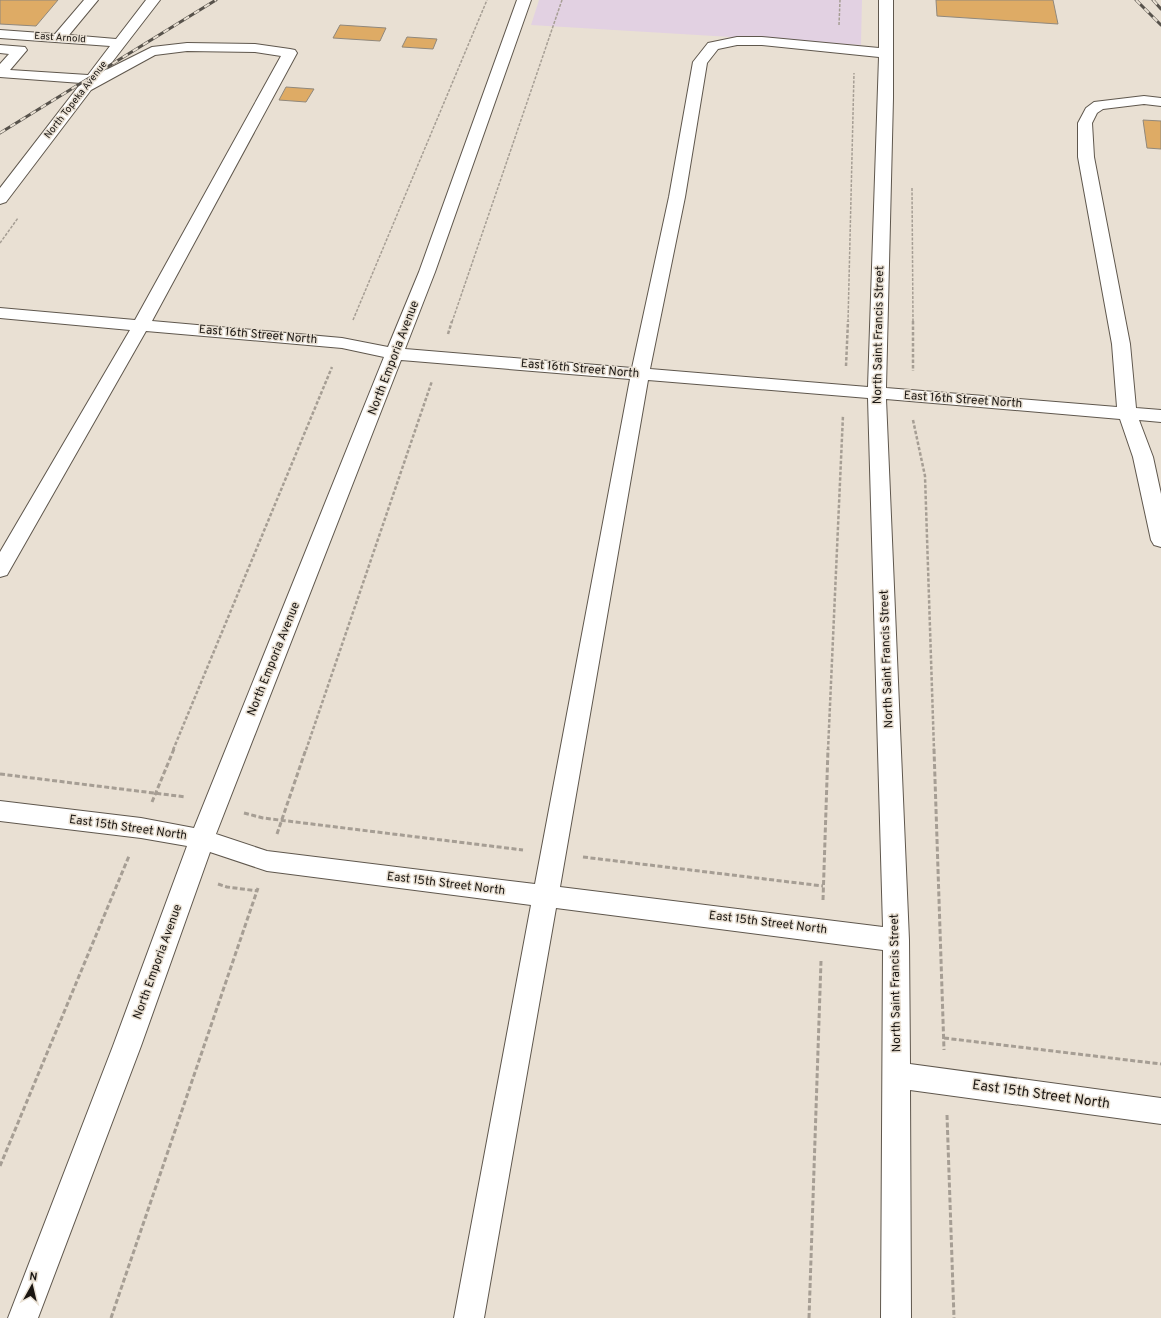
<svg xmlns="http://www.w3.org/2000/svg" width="1161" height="1318" font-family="Overpass,sans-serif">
<rect width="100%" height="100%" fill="#e9e0d3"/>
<path fill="#e2d1e2" d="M539,0h323l-1,45 -330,-20z"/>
<path fill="#deab65" stroke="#90887c" d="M0,0h58l-22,26 -36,-2z
M936,0h117l5,24 -121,-8z
M340,25l46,3 -6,13 -47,-3z
M407,37l30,2 -4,10 -31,-2z
M286,87l28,2 -8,13 -27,-2z
M1143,120l18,1v28l-14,-1z"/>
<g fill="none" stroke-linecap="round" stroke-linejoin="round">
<defs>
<path id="minor" d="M84,0h14l-29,35 47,4 30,-39h14l-54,70 46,-23 35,-4 68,1 35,5 5,1 2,3 -145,268 190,17 46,9 31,-75 98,-272h14l-96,272 -30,77 227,19 37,-171 24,-135 15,-19 29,-6h25l117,11v-48h14v98l-7,290 231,19 -5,-63 -34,-187v-34l8,-15 8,-6 50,-6 17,2v8l-17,-2 -41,5 -6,4 -5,10 2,34 36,187 6,64 25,2v12l-22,-2 14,37 8,37v53l-7,-2 -3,-5 -18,-83 -13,-38 -234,-20 23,541 1,124 251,34v26l-251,-34 1,228h-30l2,-368 -327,-42 -72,410h-30l77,-413 -264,-34 -57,-19 -69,194 -103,272h-30l105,-272 74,-200 -46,-8 -141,-17v-20l141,17 53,10 190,-471 -42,-9 -196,-17 -139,244 -7,2v-25l130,-222 -130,-12v-10l135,12 146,-264 -26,-4 -68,-1 -32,4 -64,35 -85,112 -6,2v-16l81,-105 -81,-6v-13l9,-10 -9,-1v-8l25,2 2,3 -17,20 78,5 22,-29 -110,-8v-8l55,4zM737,45h25l117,12 -11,330 -218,-18 35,-172 22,-134 11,-14zM401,360l229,19 -95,505 -268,-33 -51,-17zM648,380l220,18 15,529 -323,-40z"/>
</defs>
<use href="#minor" stroke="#5f574d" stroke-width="2"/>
<path stroke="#a69e94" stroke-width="1.5" stroke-dasharray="3 1.5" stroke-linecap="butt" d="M839,25l1,-25
M912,188l1,134
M0,243l18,-25
M353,320l134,-320
M452,322l110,-322
M848,322l6,-249"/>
<path stroke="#a69e94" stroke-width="2.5" stroke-dasharray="3.5 2" stroke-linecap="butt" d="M913,321v50
M448,334l4,-13
M846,366l2,-45
M913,420l12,56 9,274
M173,750l159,-383
M306,750l126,-369
M828,750l15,-335"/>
<path stroke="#a69e94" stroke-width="3" stroke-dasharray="5 2.5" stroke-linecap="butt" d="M934,749l10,301
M0,774l186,23
M152,802l22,-53
M244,813l19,5 260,32
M277,834l29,-85
M583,857l240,29
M218,884l9,3 31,4
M823,900l5,-151
M944,1038l217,26
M947,1115l7,203
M0,1166l129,-310
M111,1318l147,-430
M809,1318l12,-357"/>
<use href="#minor" fill="#fff" fill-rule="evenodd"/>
<defs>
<path id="rail" d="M1136,0l25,25
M1153,0l8,9
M0,133l216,-133"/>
</defs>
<use href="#rail" stroke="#57524b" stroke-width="3"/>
<use href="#rail" stroke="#e9e0d3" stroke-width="2" stroke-dasharray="6" stroke-linecap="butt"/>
</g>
<g text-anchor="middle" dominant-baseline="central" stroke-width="3" stroke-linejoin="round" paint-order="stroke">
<g font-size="10" fill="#1a1612" stroke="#e9e0d3">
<text transform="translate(60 38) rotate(4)">East Arnold</text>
<text transform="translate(76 100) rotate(-52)">North Topeka Avenue</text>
</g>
<g font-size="12" fill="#1a1612" stroke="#e9e0d3">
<text transform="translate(258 335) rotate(5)">East 16th Street North</text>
<text transform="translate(879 335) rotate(-89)">North Saint Francis Street</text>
<text transform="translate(394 358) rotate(-69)">North Emporia Avenue</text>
<text transform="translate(580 369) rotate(5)">East 16th Street North</text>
<text transform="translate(963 400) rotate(4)">East 16th Street North</text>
<text transform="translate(274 659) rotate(-68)">North Emporia Avenue</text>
<text transform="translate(887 659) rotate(-92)">North Saint Francis Street</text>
<text transform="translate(128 828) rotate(8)">East 15th Street North</text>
<text transform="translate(446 884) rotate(7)">East 15th Street North</text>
<text transform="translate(768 923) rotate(7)">East 15th Street North</text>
<text transform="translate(158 962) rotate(-70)">North Emporia Avenue</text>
<text transform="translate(896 983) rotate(-91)">North Saint Francis Street</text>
</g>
<g font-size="14" fill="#1a1612" stroke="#e9e0d3">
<text transform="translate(1041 1095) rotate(8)">East 15th Street North</text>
</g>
</g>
<g transform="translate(32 1286) rotate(8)" stroke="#e9e0d3" stroke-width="3" paint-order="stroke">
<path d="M0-3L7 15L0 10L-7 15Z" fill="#1a1612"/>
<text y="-6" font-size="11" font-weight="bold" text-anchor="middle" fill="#1a1612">N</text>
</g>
</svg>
